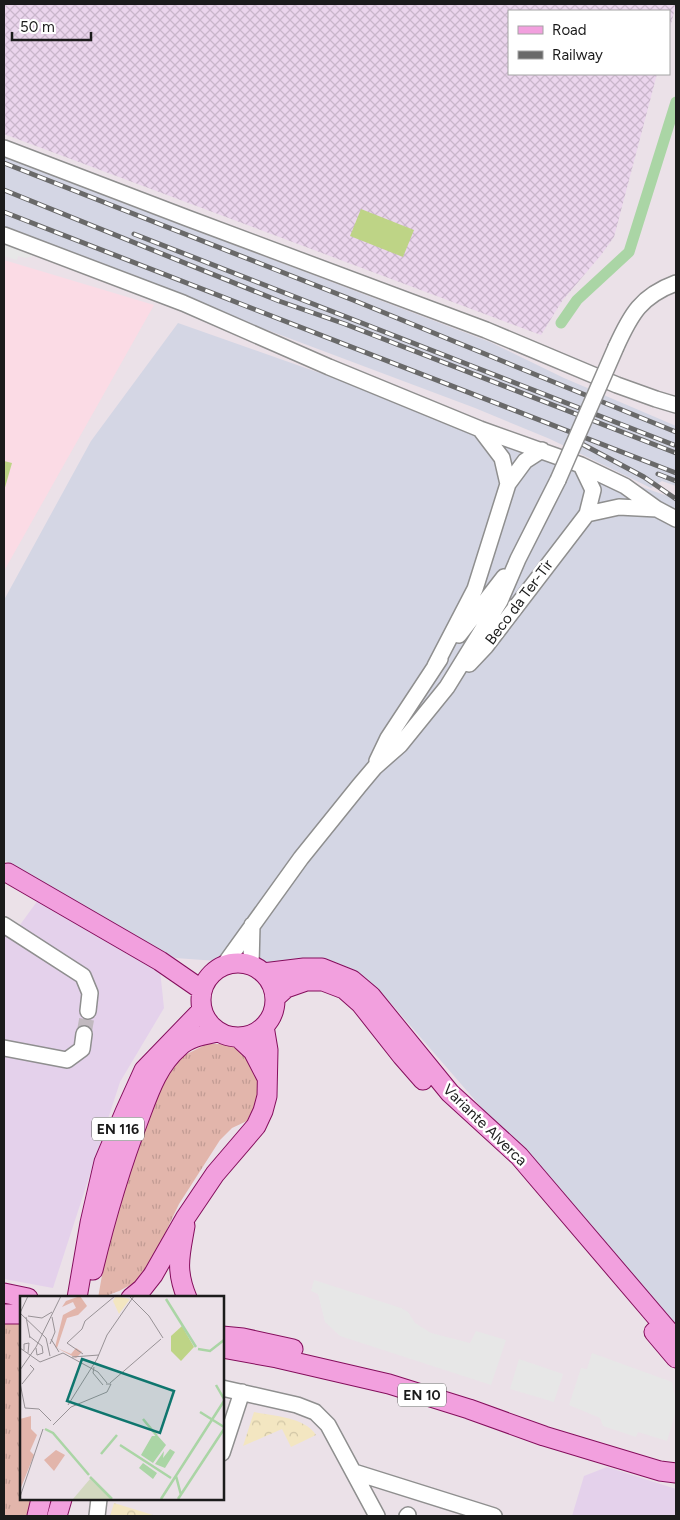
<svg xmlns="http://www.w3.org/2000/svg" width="680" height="1520" font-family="Figtree,sans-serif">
<defs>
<pattern id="military-cross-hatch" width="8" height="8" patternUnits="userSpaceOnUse" patternTransform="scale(1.25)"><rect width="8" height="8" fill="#ebd5ed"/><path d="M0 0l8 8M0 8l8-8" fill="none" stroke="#c9b6cb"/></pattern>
<pattern id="grass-tufts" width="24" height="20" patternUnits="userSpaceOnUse" patternTransform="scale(1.25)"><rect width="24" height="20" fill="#e2b5ab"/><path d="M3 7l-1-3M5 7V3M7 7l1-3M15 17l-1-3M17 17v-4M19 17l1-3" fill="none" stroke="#c19b93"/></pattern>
<pattern id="park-crowns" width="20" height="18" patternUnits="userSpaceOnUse" patternTransform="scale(1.25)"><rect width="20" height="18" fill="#f3e6c1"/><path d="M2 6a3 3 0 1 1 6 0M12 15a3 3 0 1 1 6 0" fill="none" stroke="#d0c5a5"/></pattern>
</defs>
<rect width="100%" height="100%" fill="#ebe1e8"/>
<path fill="#e4d1eb" d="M41,896l119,74 4,38 -44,74 -67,206 -49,-9v-347l13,-3z
M607,1467l69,22v27h-104l12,-40z"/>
<path fill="#d4d6e4" d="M4,154l114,47 372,141 74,36 112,48v60l-14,-5 -11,7 -101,-49 -75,-31 -258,-97 -213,-83z
M178,323l498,176v833l-294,-339 -40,-23 -167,-12 -171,-98v-260l87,-159z"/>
<path fill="#fbdbe5" d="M4,260l150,45 -150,266z"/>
<path fill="url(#military-cross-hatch)" d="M4,4h672l-7,28v-21h-160v63h148l-43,163 -13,18 -39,46 -21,34 -537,-201z"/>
<path fill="url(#grass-tufts)" d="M207,1044h13l21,4 11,15 6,17v19l-11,22 -15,7 -12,12 -41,64 -11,23 -9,24 -11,18 -12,13 -17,9 -16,6 -5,1 17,-96 41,-109 15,-24 10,-12z
M4,1320l17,2v177h15l-5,17h-27z"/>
<path fill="url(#park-crowns)" d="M254,1412c19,4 51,5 62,23l-25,12 -9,-18 -39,17z
M114,1503l39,12v1h-43z"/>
<path fill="#bed486" d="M361,209l53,21 -11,27 -53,-21z
M4,461l8,2 -8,28z"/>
<path fill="#e7e7e7" d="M4,244l21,9 9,3 -9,2 -7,-2 -1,4 -13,-4z
M314,1280l87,28 7,4 7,11 16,10 39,10 6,-12 30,9 -15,45 -151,-49 -15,-14 -7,-28 -7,-3z
M592,1353l80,29 2,11 2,1v17l-9,30 -29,-9 -2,5 -33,-11 -3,-8 -31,-13 12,-37 6,1z
M519,1359l44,15 -9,28 -44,-13z"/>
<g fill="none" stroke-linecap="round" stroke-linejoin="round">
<path stroke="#aad5a5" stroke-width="11" d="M561,323l16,-23 52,-48 47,-150"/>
<path stroke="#c1b9bf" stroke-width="15" stroke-dasharray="15 8" stroke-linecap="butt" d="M84,1034l4,-23"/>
<defs>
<path id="minor" d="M4,148l183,70 299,112 131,55 39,14 20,6
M4,235l179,68 146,64 151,62 101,36 44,21 32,23
M616,347c15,-33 25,-51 60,-64
M508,484l17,-23 17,-11
M587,514l32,-7 38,2 19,10
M459,635l45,-58
M469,664l17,-18 101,-132 6,-24 -12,-25
M435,666l40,-77 33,-105 -6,-26 -22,-29
M377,761l11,-23 52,-79
M4,925l79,51 7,17 -2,18
M224,965l77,-107 58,-72 16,-19 25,-22 47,-58 53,-86 18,-42 40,-79
M251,965l1,-40
M4,1048l63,12 15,-11 2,-15
M222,1388l75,17 18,7 13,13 49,91
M222,1453l20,-61
M354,1472l140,44
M97,1516l2,-17
M407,1516l1,-1"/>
<path id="major" d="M8,873l152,88 42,29
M201 1000a37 37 0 1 1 74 0a37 37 0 1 1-74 0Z
M263,973l41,-5h18l30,12 19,16 79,97 69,63 157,184
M275,998l11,-10 20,-7h17l21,8 17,15 41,52 21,24
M238,1037l15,14 14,27
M185,1226c-5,29 -10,43 2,72
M93,1270c13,-54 27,-102 47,-154 9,-24 18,-51 39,-69 10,-10 25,-12 39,-15
M4,1293l24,5
M77,1298l13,-75 14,-61 21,-50 19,-42 58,-60
M131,1298l11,-9 11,-14 33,-58 29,-43 41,-48 7,-15 4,-15 1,-46 -4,-24
M4,1314h17
M654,1332l22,26
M222,1336l21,2 50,11
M222,1348l55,10 112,26 80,25 75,27 116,35 16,2
M37,1516l4,-17
M57,1516l5,-17"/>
</defs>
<use href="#minor" stroke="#8f8f8f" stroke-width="18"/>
<use href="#major" stroke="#840e5c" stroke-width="21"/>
<use href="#minor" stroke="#fff" stroke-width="15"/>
<use href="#major" stroke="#f2a0de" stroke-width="19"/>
<defs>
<path id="rail" d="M4,163l349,137 323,132
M4,190l275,111 66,23 331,129
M4,212l672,261
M134,234l540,211
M582,444l62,33 32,22
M658,474l18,7"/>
</defs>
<use href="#rail" stroke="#696969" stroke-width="5"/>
<use href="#rail" stroke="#fff" stroke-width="3" stroke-dasharray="9" stroke-linecap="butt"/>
<defs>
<path id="minor-bridge" d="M558,480l58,-133"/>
</defs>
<use href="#minor-bridge" stroke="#8f8f8f" stroke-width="18" stroke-linecap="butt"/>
<use href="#minor-bridge" stroke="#fff" stroke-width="15"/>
</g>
<g text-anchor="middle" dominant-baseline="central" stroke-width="5" stroke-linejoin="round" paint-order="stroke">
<g fill="#fff" stroke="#5f5f5f" stroke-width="1">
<rect x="92" y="1117.5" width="52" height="23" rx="4"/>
<rect x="398" y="1383.5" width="48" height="23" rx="4"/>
</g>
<g font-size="14" font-weight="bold" fill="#1b1b1b">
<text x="118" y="1129">EN 116</text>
<text x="422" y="1395">EN 10</text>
</g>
<g font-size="15" fill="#1b1b1b" stroke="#fff">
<text transform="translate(519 602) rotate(-53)">Beco da Ter-Tir</text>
<text transform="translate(485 1125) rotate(44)">Variante Alverca</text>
</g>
</g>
<g transform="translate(20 1296)">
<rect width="204" height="204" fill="#ebe1e8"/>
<path d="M60,0l7,10 -9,9 -11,3 -10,30 14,6 5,-6 6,4 -6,6 -21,-11 8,-32 13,-7 -3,-6 -11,5 4,-6zM11,120v13l6,6 -7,16 4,4 -14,35v-71zM36,154l9,5 -11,16 -10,-11z" fill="#e2b5ab"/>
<path d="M70,183l21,20h-38z" fill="#d3d8c0"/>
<path d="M96,0l14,3 -11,15 -6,-13z" fill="#f3e6c1"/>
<path d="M162,30l12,21 -13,14 -10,-10v-15z" fill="#bed486"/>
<path d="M132,140h6l8,9 -13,18 -12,-8zM150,153l5,3 -10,16 -10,-4 9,-13 -1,7zM123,167l14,10 -4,6 -14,-11z" fill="#aad5a5"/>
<path fill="none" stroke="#aad5a5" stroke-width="2.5" d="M146,3l30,48M178,53l12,2 14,-11M196,89l8,14M180,116l24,15M123,123l14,17M25,133l8,4 36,42M100,149l51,33M81,158l16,-19M156,180l5,19M70,181l22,22M141,203l63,-98M158,203l46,-70"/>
<path fill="none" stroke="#989296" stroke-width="1" d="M109,0l20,20 14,22M0,17l8,-17M0,17l26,25 4,18M8,20l14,2 10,-6M6,21l4,21M9,40l13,10 1,7 -6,2 -1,-7M31,43l8,13M30,48l5,-12 -3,-15M0,52l20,14 23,-9 35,19 9,11M4,54v-6l5,-1 -1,10M63,58l-16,-11 15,-14 3,-8 30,-25M52,61l27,-2M74,71l-1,6 10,12M0,74l16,-23 25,-51M0,87l5,25 14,1 12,12M90,87l51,-44M2,88l12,-15 -4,-4M48,109l29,-46 10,-24 27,-39M33,129l18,-18 36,-15 4,-8h-5M0,201l23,-68"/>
<path fill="#0f766e" fill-opacity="0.15" stroke="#0f766e" stroke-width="2.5" d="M62,63l92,32 -14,42 -93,-32z"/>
<rect width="204" height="204" fill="none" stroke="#1b1b1b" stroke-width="2.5"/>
</g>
<rect width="680" height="1520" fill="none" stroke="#1b1b1b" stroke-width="10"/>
<rect x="508" y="10" width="162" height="65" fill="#ffffff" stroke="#a4a4a4"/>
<rect x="518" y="26" width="25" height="8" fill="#f2a0de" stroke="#a4a4a4"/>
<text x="552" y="35" font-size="15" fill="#1b1b1b">Road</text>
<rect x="518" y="51" width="25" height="8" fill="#696969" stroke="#a4a4a4"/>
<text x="552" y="60" font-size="15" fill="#1b1b1b">Railway</text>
<path d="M12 32v8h79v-8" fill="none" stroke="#1b1b1b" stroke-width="2.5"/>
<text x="20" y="32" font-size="15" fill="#1b1b1b" stroke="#ffffff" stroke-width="4" paint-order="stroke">50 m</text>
</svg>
